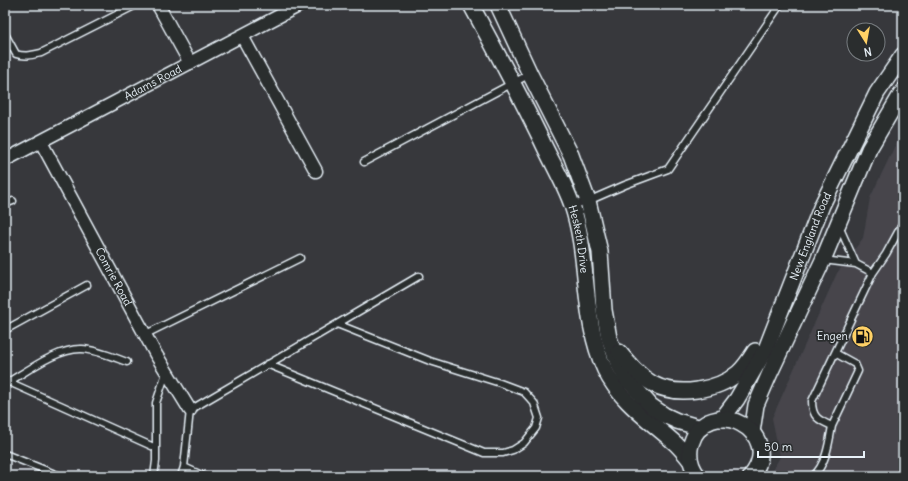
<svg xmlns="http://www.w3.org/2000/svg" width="908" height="481" font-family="Delius,sans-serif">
<rect width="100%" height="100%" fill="#37383c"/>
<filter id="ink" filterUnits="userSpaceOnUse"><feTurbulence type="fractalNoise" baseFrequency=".025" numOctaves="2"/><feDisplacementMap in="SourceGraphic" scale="8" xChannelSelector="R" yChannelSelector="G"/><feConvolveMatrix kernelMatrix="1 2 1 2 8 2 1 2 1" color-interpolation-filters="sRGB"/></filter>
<g filter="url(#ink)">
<path fill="#46454c" d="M903,129v347h-134l11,-19 -8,-39 65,-145 26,-35 7,-40z"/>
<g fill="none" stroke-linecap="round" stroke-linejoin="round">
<defs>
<path id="service" d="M5,34l11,20c9,3 16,1 25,-1l95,-48
M364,162l166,-88
M5,204l8,-3
M572,205l16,-4 37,-16 43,-16 112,-164
M839,226l17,38
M823,260l33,4 17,9
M5,330l82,-45
M146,334l154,-76
M267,364l217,89h19l10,-3 11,-7 12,-15 3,-10 -5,-15 -10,-11 -24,-9 -70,-22 -93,-37
M9,382l147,66
M5,384c21,-12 52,-36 77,-35 15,1 31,8 45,13
M832,426l26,-55 -3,-7 -20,-11
M5,454l55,22
M184,467l20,9
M754,471l13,5
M154,476l2,-15v-58l10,-30
M181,476l3,-9 6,-57 229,-134
M813,476c13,-11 16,-33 19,-50 -14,-6 -20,-9 -20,-25l61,-128 13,-19 17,-31"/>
<g id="minor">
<path d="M158,5l32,58"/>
<path d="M242,36l74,135"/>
<path id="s1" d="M41,142l114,211 35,57"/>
<path id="s2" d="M5,160l295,-155"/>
</g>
<g id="tertiary">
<path id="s3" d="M471,5c24,44 48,89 70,134 10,22 23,43 31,66 18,53 9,114 33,165 16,33 46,51 71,74 5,5 10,11 14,16"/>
<path d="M498,5l32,69 41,81 17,46 12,51 4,58 5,28 9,25 8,15 25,28 13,9 13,6 24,7"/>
<path d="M619,352c10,12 20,24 34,32 24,13 64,7 85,-11 7,-6 12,-14 17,-22"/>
<path id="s4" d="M722,419l15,-20 29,-50 56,-144 55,-112 26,-38"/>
<path d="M752,432l4,-27 14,-32 53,-113 46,-111 34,-58"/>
<path d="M698,476c-7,-9 -10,-21 -7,-32 16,-53 96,-12 60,32"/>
</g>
</defs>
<use href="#service" stroke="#e8f1f8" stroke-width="9"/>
<use href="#minor" stroke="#e8f1f8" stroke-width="15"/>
<use href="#tertiary" stroke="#e8f1f8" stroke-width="18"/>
<use href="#service" stroke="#2a2d2e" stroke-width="6"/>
<use href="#minor" stroke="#2a2d2e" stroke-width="12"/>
<use href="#tertiary" stroke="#2a2d2e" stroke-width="15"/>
</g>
</g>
<defs>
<symbol id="fuel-disc" viewBox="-11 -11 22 22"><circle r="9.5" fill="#ffd166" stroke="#2a2d2e"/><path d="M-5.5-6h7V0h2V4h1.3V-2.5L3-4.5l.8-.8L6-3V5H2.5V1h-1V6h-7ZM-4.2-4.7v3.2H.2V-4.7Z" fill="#111"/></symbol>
</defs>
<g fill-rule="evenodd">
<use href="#fuel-disc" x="850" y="324" width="25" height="25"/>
</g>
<g text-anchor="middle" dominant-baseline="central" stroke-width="3.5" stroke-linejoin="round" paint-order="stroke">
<g font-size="11" fill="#e8f1f8" stroke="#2a2d2e">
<text stroke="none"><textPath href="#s2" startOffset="167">Adams Road</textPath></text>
<text stroke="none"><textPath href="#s4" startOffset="204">New England Road</textPath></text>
<text stroke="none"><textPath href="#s3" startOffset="259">Hesketh Drive</textPath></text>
<text stroke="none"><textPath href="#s1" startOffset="153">Comrie Road</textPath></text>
</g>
<g font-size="11" fill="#e8f1f8" stroke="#2a2d2e" text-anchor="end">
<text x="848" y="336">Engen</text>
</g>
</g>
<rect width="908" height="481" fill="none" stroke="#2a2d2e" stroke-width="20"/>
<rect x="10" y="10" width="888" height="461" fill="none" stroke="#e8f1f8" stroke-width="1.5" filter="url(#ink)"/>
<g transform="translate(866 42) rotate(169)"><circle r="19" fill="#2a2d2e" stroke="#767b7f"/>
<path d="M0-3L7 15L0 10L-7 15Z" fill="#ffd166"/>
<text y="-6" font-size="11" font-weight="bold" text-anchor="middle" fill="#e8f1f8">N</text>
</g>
<path d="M758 451v6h106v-6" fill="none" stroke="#e8f1f8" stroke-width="2"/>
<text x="764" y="451" font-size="12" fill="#e8f1f8" stroke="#2a2d2e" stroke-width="3" paint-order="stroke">50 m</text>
</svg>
